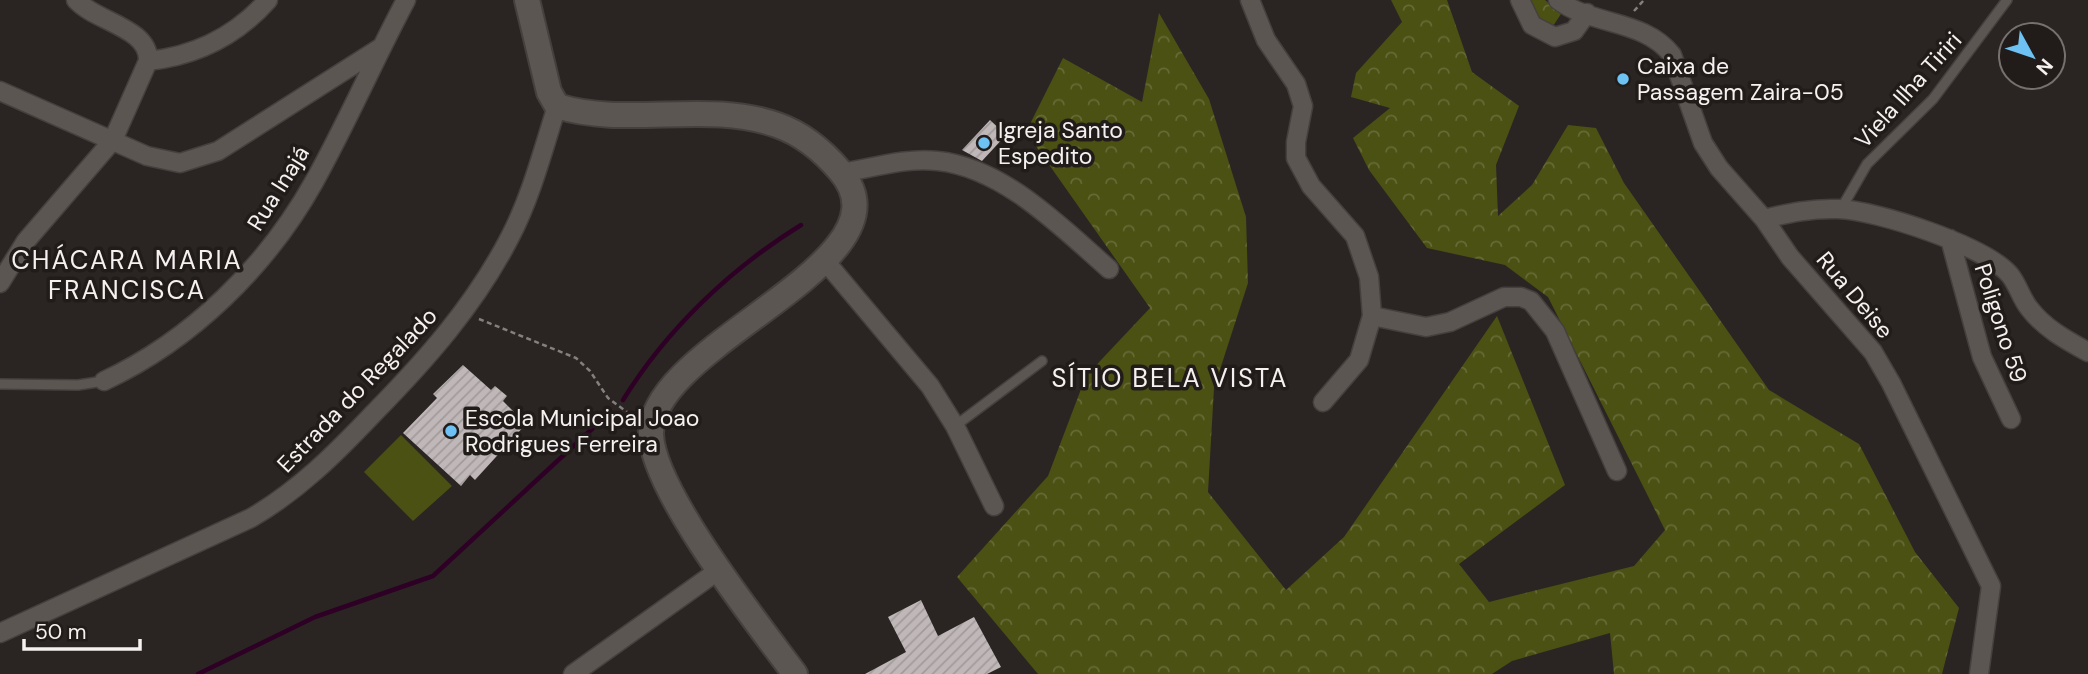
<svg xmlns="http://www.w3.org/2000/svg" width="2088" height="674" font-family="'DM Sans',sans-serif">
<defs>
<pattern id="forest-crowns" width="20" height="18" patternUnits="userSpaceOnUse" patternTransform="scale(1.75)"><rect width="20" height="18" fill="#4b5013"/><path d="M2 6a3 3 0 1 1 6 0M12 15a3 3 0 1 1 6 0" fill="none" stroke="#666a36"/></pattern>
<pattern id="building-hatch" width="6" height="6" patternUnits="userSpaceOnUse" patternTransform="scale(1.75)"><rect width="6" height="6" fill="#bfb7b8"/><path d="M-1 1l2-2M0 6l6-6M5 7l2-2" fill="none" stroke="#a29b9c"/></pattern>
</defs>
<rect width="100%" height="100%" fill="#2a2523"/>
<path fill="#4b5013" d="M401,435l51,51 -39,35 -49,-49z"/>
<path fill="url(#forest-crowns)" d="M1391,0h56l25,72 47,34 -23,59 2,51 34,-31 36,-60 28,3 28,55 145,207 90,54 56,108 44,56 -17,66h-328l-4,-41 -98,28 -20,13h-454l-81,-97 91,-101 38,-100 64,-68 -124,-176 37,-74 79,44 17,-89 50,86 37,118 2,66 -34,105 -6,104 78,98 58,-53 153,-221 68,169 -106,79 30,38 145,-36 31,-36 -117,-233 -43,-32 -78,-17 -58,-78 -16,-32 37,-30 -39,-11 5,-24 46,-51z
M1530,0h15l16,14 -8,12 -12,-3z"/>
<g fill="none" stroke-linecap="round" stroke-linejoin="round">
<path stroke="#2f0025" stroke-width="4.5" d="M623,400c44,-71 107,-131 178,-175
M198,674l117,-57 118,-41 173,-160"/>
</g>
<path fill="url(#building-hatch)" d="M990,120l16,15 -24,26 -20,-11z
M463,365l28,25 4,-4 12,10 -4,5 23,23 -51,56 -5,-5 -9,11 -58,-53 34,-35 -4,-4z
M921,600l17,36 36,-19 27,50 -14,7h-122l41,-22 -18,-35z"/>
<g fill="none" stroke-linecap="round" stroke-linejoin="round">
<defs>
<path id="lane" d="M1841,209l26,-45 66,-65 74,-99
M0,384l78,1 26,-4
M955,426l87,-65"/>
<path id="street" d="M1250,0l16,40 30,44 7,22 -7,36v16l15,28 44,50 14,41 3,39 -13,44 -36,42
M1520,0l12,25 23,12 19,-6 13,-18
M1558,0c34,26 86,19 114,55l31,88 16,25 45,51 26,38 83,95 18,31 100,203 -12,88
M148,61c47,-5 88,-25 120,-61
M0,91l147,65 33,7 38,-12 162,-103
M842,173c30,-5 65,-16 96,-12 66,7 123,66 171,108
M1764,219c25,-6 48,-11 74,-10 38,1 148,37 172,66 8,10 11,23 19,33 15,20 37,32 59,44
M1950,239l32,118 29,62
M826,262l104,124 25,40 39,80
M0,283l26,-42 87,-101 35,-79c2,-33 -52,-39 -72,-61
M1372,316l54,11 24,-5 54,-25h17l10,4 24,30 62,140
M104,381c88,-41 163,-115 210,-199 33,-59 60,-122 92,-182
M0,633l251,-115c48,-28 84,-64 122,-104 53,-54 102,-109 137,-177 21,-40 33,-87 47,-131
M573,674l146,-104"/>
<path id="secondary" d="M527,0l22,92 8,14c70,22 150,-6 220,19 26,9 46,26 63,46 79,91 -192,172 -189,264 3,58 107,189 144,239"/>
</defs>
<use href="#lane" stroke="#45403e" stroke-width="12"/>
<use href="#street" stroke="#45403e" stroke-width="21"/>
<use href="#secondary" stroke="#45403e" stroke-width="28"/>
<path stroke="#85807f" stroke-width="2.5" stroke-dasharray="5 3.5" stroke-linecap="butt" d="M1634,11l10,-11
M479,319l97,39 14,13 18,27 26,19"/>
<use href="#lane" stroke="#5c5653" stroke-width="9"/>
<use href="#street" stroke="#5c5653" stroke-width="18"/>
<use href="#secondary" stroke="#5c5653" stroke-width="24"/>
</g>
<g fill="#6dc2f3" stroke="#211c19" stroke-width="2.5">
<circle cx="1623" cy="79" r="7"/>
<circle cx="984" cy="143" r="7"/>
<circle cx="451" cy="431" r="7"/>
</g>
<g text-anchor="middle" dominant-baseline="central" stroke-width="7" stroke-linejoin="round" paint-order="stroke">
<g font-size="23" fill="#f5f1f0" stroke="#211c19" text-anchor="start">
<text x="1637" y="66">Caixa de<tspan x="1637" dy="26">Passagem Zaira-05</tspan></text>
<text x="998" y="130">Igreja Santo<tspan x="998" dy="26">Espedito</tspan></text>
<text x="465" y="418">Escola Municipal Joao<tspan x="465" dy="26">Rodrigues Ferreira</tspan></text>
</g>
<g font-size="23" fill="#f5f1f0" stroke="#211c19">
<text transform="translate(1908 90) rotate(-48)">Viela Ilha Tiriri</text>
<text transform="translate(278 188) rotate(-58)">Rua Inajá</text>
<text transform="translate(1855 295) rotate(50)">Rua Deise</text>
<text transform="translate(2001 323) rotate(72)">Poligono 59</text>
<text transform="translate(357 390) rotate(-46)">Estrada do Regalado</text>
</g>
<g font-size="26" letter-spacing="2" fill="#f5f1f0" stroke="#211c19">
<text x="127" y="260">CHÁCARA MARIA<tspan x="127" dy="30">FRANCISCA</tspan></text>
<text x="1170" y="378">SÍTIO BELA VISTA</text>
</g>
</g>
<g transform="translate(2032 56) rotate(130)"><circle r="33" fill="#211c19" stroke="#76716f" stroke-width="2"/>
<path d="M0-5L12 26L0 18L-12 26Z" fill="#6dc2f3"/>
<text y="-10" font-size="19" font-weight="bold" text-anchor="middle" fill="#f5f1f0">N</text>
</g>
<path d="M24 639v10h116v-10" fill="none" stroke="#f5f1f0" stroke-width="3.5"/>
<text x="35" y="639" font-size="21" fill="#f5f1f0" stroke="#211c19" stroke-width="5" paint-order="stroke">50 m</text>
</svg>
